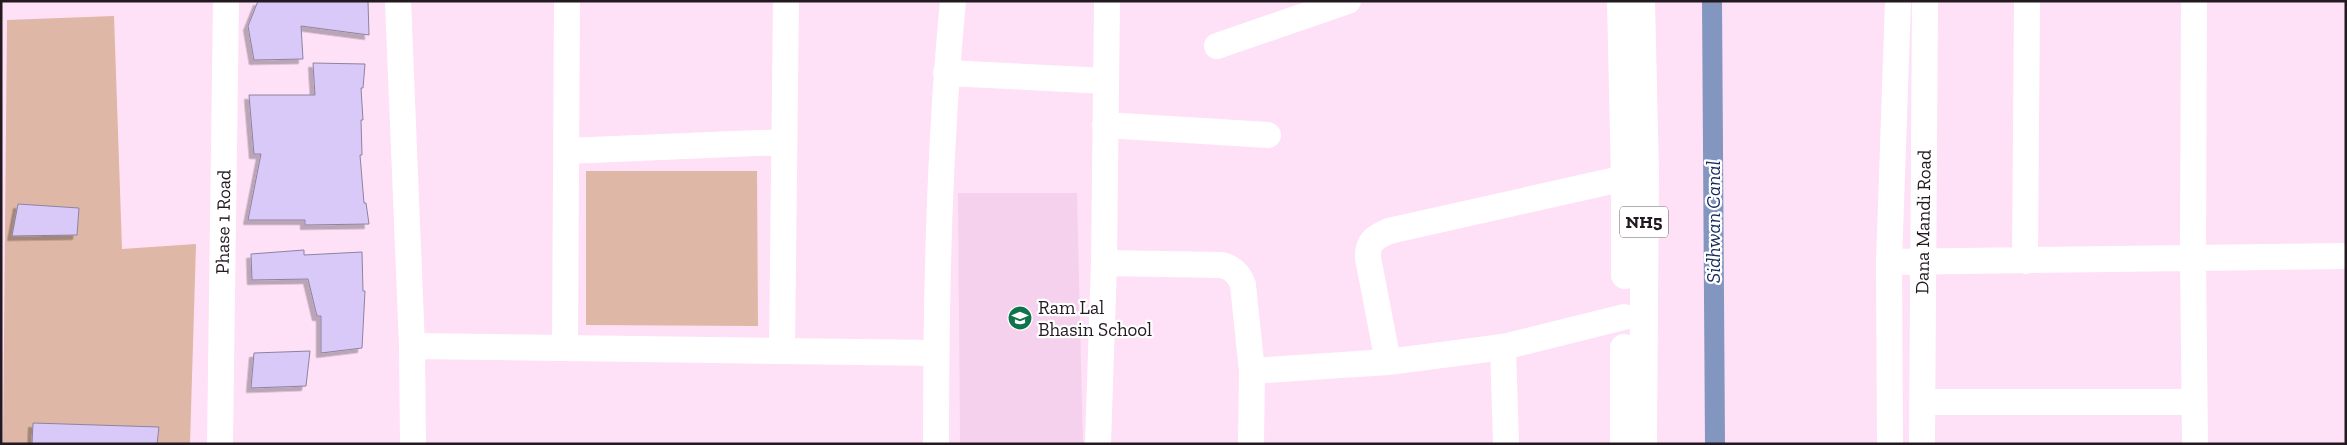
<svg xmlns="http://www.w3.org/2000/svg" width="2347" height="445" font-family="'Zilla Slab',serif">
<defs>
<filter id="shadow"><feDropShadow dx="-4.5" dy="4.5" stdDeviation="0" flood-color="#0004"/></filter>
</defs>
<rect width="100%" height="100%" fill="#fee0f7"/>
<path fill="#f5d1ed" d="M958,193h119l6,251h-123z"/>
<path fill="#deb7a6" d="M114,16l8,233 74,-5 -6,200h-187l4,-424z
M586,171h171l1,155 -172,-1z"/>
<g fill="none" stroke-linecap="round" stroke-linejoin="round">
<path stroke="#8296bf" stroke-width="20" d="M1712,1l3,443"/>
</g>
<path fill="#d8c9f8" stroke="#8c83a0" filter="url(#shadow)" d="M258,1h110l1,34 -68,-9 2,33 -49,1 -6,-34z
M313,63l52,1 -2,24h-2l2,32h-2l1,35h-2l4,48h2l3,21 -64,1v-5h-57l13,-66h-7l-5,-59h66z
M18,204l61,4 -2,27 -65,1z
M304,250v5l58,-3 1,39h2l-3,57 -41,5v-37h-4l-9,-37 -56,1 -1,-26z
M310,351l-4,35 -55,2 3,-35z
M33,423l126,4 -2,17h-125z"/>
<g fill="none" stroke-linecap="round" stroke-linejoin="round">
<path stroke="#fff" stroke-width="26" d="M398,1l14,345 1,98
M2194,1l-1,258 2,185
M1217,46l131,-45
M946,73l160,8
M1105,125l163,10
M566,151l218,-9
M2025,261l2,-260
M1889,262l457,-6
M1104,263l118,2c11,3 17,9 21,20l9,86 -1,73
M412,346l370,5 4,-350
M1503,347l121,-30
M565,348l2,-347
M782,351l154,2
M1388,362l-20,-104c-1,-16 7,-21 21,-27l236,-53
M1252,371l136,-9 115,-15 3,97
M1922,402h272
M220,444l6,-443
M936,444c0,-148 3,-296 17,-443
M1098,444l6,-181 3,-262
M1890,444l-1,-182 9,-261
M1922,444l3,-443"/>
<path stroke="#fff" stroke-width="28" d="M1621,1l4,177v97
M1641,1l4,172 -2,271
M1624,444v-96"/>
</g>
<defs>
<symbol id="school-disc" viewBox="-11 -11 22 22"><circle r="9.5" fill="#0f734b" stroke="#fff"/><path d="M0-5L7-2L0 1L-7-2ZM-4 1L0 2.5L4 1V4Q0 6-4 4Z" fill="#fff"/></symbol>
</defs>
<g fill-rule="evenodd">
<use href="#school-disc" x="1006" y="304" width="28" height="28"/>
</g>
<g text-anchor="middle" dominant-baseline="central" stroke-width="4.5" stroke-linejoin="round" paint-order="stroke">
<rect fill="#fff" stroke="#655e64" stroke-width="1" x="1620" y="206.5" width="48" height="31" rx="4"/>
<g font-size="18" font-weight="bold" fill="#231921">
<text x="1644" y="222">NH5</text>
</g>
<g font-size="19" fill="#231921" stroke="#fff">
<text transform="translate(223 222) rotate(-89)">Phase 1 Road</text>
<text transform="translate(1923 222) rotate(-89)">Dana Mandi Road</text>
</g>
<g font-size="19" fill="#231921" stroke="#fff" text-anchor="start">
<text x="1038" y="307">Ram Lal<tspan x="1038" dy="22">Bhasin School</tspan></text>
</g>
<g font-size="20" font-style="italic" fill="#152a5d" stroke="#fff">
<text transform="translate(1713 222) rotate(-90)">Sidhwan Canal</text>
</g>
</g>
<rect width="2347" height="445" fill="none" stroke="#231921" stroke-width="5"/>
</svg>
